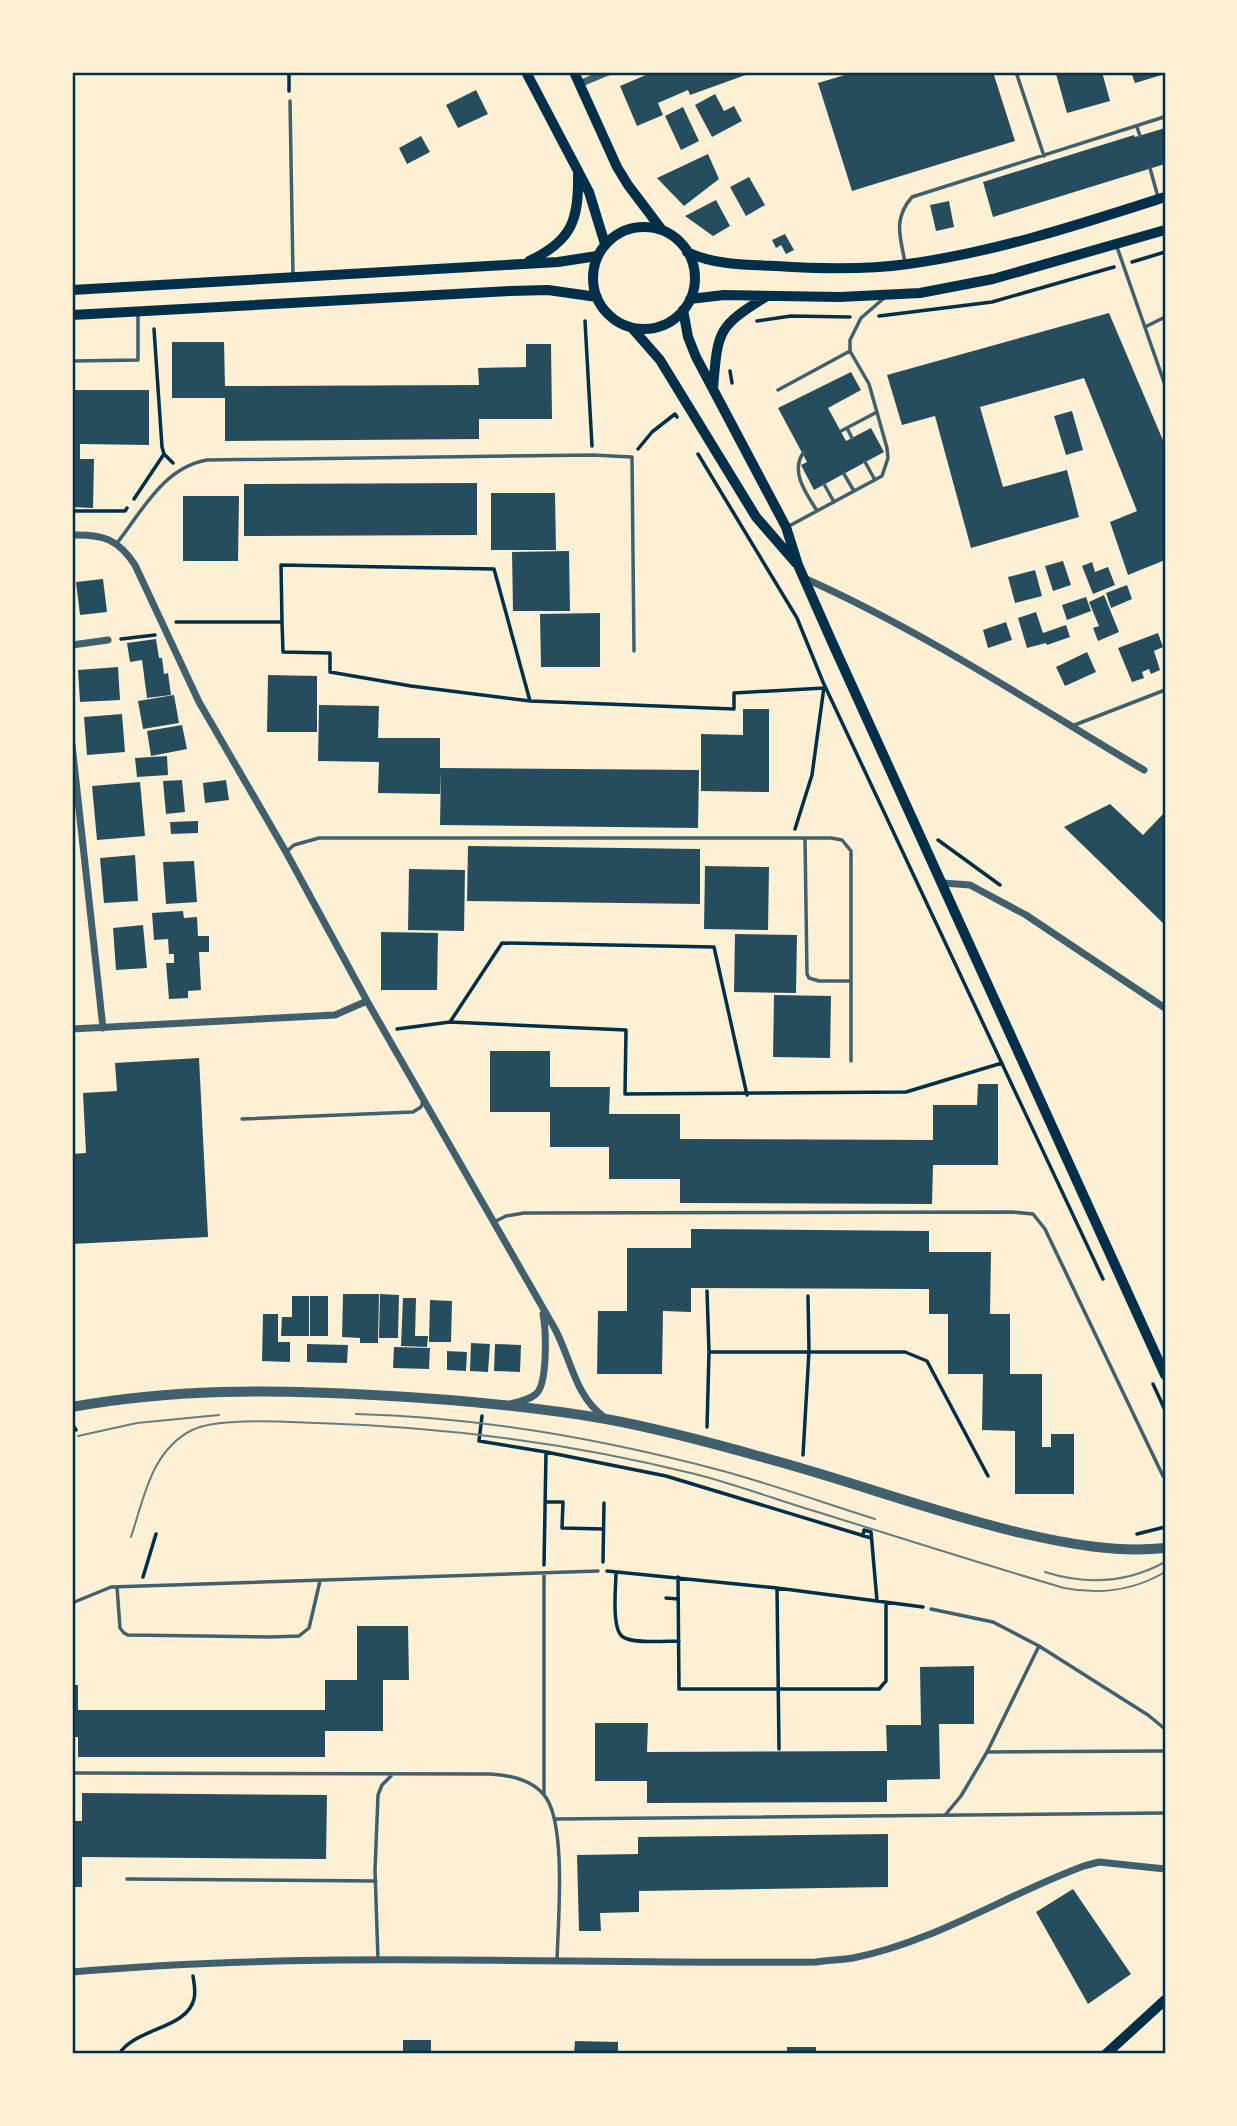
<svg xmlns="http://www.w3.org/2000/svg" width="1237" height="2126" font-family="'DejaVu Sans',sans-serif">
<rect width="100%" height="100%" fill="#fdf0d5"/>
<path fill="#264d5e" d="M653,72h101l-64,23 -2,-5 -30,13 5,12 -26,11 -17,-40z
M855,72h138l22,69 -163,50 -34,-108z
M1062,72h40l8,29 -43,12 -11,-39z
M1131,72h34v2l-30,9z
M476,90l12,24 -30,14 -12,-23z
M715,94l9,17 10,-5 8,15 -30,16 -17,-32z
M683,107l16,34 -18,9 -16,-34z
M1165,128v36l-172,53 -10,-35 151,-47 1,2z
M421,136l9,16 -23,12 -8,-16z
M708,154l11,25 -35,27 -27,-28z
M749,177l16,28 -19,11 -16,-29z
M716,200l14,26 -17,10 -28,-20z
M949,201l5,26 -18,4 -6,-26z
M785,234l9,16 -8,4 -5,-9 -5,3 -4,-8z
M1109,313l56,132v115l-37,15 -18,-53 27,-11 -53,-133 -104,29 23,80 64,-17 12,47 -108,31 -36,-132 -33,9 -15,-50z
M172,342h52l1,44 254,-1 -1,-17 48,-1v-23h25l1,75h-73v20l-254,2v-43h-53z
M851,372l10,18 -33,18 18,33 25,-13 13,24 -70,38 -13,-25 6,-3 -29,-54z
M72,390h77v55l-69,-1v15h14l-1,49 -21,-1z
M1072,411l11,39 -17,5 -12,-39z
M477,483v52l-233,1v-52z
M491,493h64l1,57h-65z
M183,496h56l-1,65h-55z
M569,551l1,60h-57l-1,-59z
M1063,561l8,24 -18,6 -8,-25z
M1092,562l3,10 13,-5 7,18 -22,9 -11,-28z
M1035,570l7,26 -27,7 -7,-26z
M103,579l4,33 -27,3 -4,-33z
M1127,585l5,14 -21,9 -5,-15z
M1104,595l15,37 -21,9 -5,-13 6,-2 -10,-24z
M1086,597l5,14 -24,9 -5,-15z
M1036,612l7,21 23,-8 4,12 -23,8 -1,-2 -19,5 -9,-30z
M600,613v54h-59l-1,-53z
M1006,622l6,18 -24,8 -5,-18z
M1158,633l5,14 -9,4 6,19 -9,4 -2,-5 -7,3 2,6 -12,4 -14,-34z
M156,639l3,19h3l2,16 4,-1 3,22 -24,3 -5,-38 -12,2 -3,-19z
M1087,652l9,20 -31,14 -9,-19z
M118,667l2,33 -40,2 -2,-32z
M268,675l49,1v56h-50z
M174,695l5,28 -36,6 -5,-28z
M319,705l60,1 -1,32h62v30l259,2 -1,58 -258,-3 1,-54 -1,23 -62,-1 1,-31 -61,-1z
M743,709h26v83l-68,-1v-57l42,1z
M122,714l3,38 -38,3 -3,-38z
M182,725l5,24 -36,7 -4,-25z
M167,756l1,19 -31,2 -2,-19z
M182,780l3,32 -19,2 -3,-33z
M226,780l3,20 -24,3 -2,-20z
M140,782l5,54 -48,4 -5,-54z
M1110,804l33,31 22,-23v113l-101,-98z
M198,821v12l-27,1 -1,-12z
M468,846l232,3v55l-233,-3z
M135,855l3,46 -34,2 -4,-45z
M194,861l3,41 -31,2 -3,-42z
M705,866l64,1 -1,63 -64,-1z
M409,869l56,1 -1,61 -56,-1z
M183,911l1,7 13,-1 1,19h11v16h-10l2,38 -13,1v7l-19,1 -3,-36h8v-9h-5l-1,-15 -14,1 -2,-27z
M143,925l4,43 -31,2 -3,-42z
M381,932l57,1 -1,57h-56z
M735,934l62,1 -1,58 -62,-1z
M774,995l57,1 -1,62 -57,-1z
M490,1051h60v36h60l-1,27h71v25l253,1v-35h44l1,-21h20v81h-65l-1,39 -252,-1v-24h-71v-32h-59v-35h-60z
M199,1058l9,179 -136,7v-90l14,-1 -3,-60 34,-2 -2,-28z
M691,1229l238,2v21h62l-1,62h20v60h32v73h9v-13h23v60h-59v-63l-33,-1 1,-56h-35v-60h-19v-25l-238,-1v24l-28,-1 -1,63h-65l1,-63h29v-63h64z
M343,1294h36l-1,49h-18v-5l-18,-1z
M380,1294l19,1 -1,43h-19z
M292,1296h17v40h-28l1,-19h10z
M310,1296h18v40h-18z
M403,1298h13l-1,38h13l-1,11 -26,-1z
M430,1300l22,1 -1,41h-22z
M263,1314h15v28h12v20l-28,-1z
M471,1343l19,1 -2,28 -18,-1z
M307,1344l41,1 -1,18 -40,-1z
M495,1344l26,1 -1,27 -26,-1z
M394,1347l36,1 -1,21 -36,-1z
M447,1351l20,1 -1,19 -19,-1z
M357,1626h51l1,54h-26v51h-58v26h-247v-20h-6v-52h6v25h247v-30h32z
M974,1666v58h-35l1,55 -53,1v22l-240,1v-22h-52v-58h53l-1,29 240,-1 -1,-26h35l-1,-58z
M82,1793l245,2 -1,64 -244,-2v30h-10v-66h10z
M888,1834v53l-249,4v21l-39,1 1,18h-22l-2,-76 61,-1v-17z
M1073,1889l58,85 -43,30 -52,-92z
M403,2040h28v14h-28z
M575,2041l43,1v12h-44z
M787,2047h29v7h-29z"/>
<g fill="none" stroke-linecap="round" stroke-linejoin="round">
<path stroke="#003049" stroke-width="3.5" d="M289,72v19
M1132,262l33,-10
M879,316l113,-14 122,-35
M585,321l7,125
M757,321l34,-5 59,1
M154,329l8,118 2,7 9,9
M730,371l2,12
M638,449l14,-17 23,-18 2,3
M698,454l99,164 26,64 280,597
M134,499l30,-45
M72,511h53l2,-3
M176,622h106l-1,-57 213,4 36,132
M282,622l1,30 47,1v19l81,14 119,15 204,8v-16l90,-5
M121,639l34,-4
M795,829l17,-54 12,-88
M938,840l62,45
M450,1022l52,-79 212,4 33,148
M397,1029l53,-7 176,8 -1,64 281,-2 96,-29
M707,1291l2,61h196l22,9 61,115
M1153,1384l12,26
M482,1416l-3,25 67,11 -2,113
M72,1423l4,7
M707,1427l2,-75
M546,1452l120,24 205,62
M803,1455l6,-104 -1,-55
M545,1502h18l-1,26 41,1
M1137,1534l28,-7
M863,1536l1,-6 7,2 6,69
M603,1562l1,-59
M607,1571l170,17 146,19
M616,1572c0,14 -5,58 7,65 10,7 43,4 56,4
M143,1577l13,-43
M678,1577l1,112h200l7,-8v-79
M777,1588l2,161
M666,1598l12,1
M119,2054c16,-26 68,-25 75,-55 2,-8 0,-15 -1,-23"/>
<path stroke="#3f606c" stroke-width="3.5" d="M1016,72l28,84
M290,101l3,174
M1137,127l3,9
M1150,168l8,29
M1117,247l48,138
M905,262c-5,-26 -12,-43 7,-65l252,-80
M1145,327l20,-10
M72,361l66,-1v-47
M778,390l72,-39
M847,428l5,10
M841,431l36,-19
M803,453c-13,20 4,41 14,58
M865,462l10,18
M844,474l10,17
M824,484l10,18
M789,526l93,-50 6,-18 -1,-10 -18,-64 -19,-33v-11l11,-22 22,-19
M117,543c25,-32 47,-76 90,-83l385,-5 40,2 2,194
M1072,726l93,-36
M805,838l2,136 2,4 10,3h32
M286,852l8,-7 25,-7h512l11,2 9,11v210
M242,1119l171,-7 8,-5 2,-6
M494,1222l12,-6 18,-3 488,-1 21,2 12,15 118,247
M544,1573v222
M117,1587l3,41 4,5 4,2 142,2 29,-1 10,-8 11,-47
M72,1603l39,-16 487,-16
M931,1609l62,13 46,24 109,69 17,14
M987,1752l178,-1
M72,1773l418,1c20,1 41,5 54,21 23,26 14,129 13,165
M946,1814l15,-18 26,-44 52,-106
M555,1819l610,-6
M127,1879l249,2
M378,1960l-3,-90 3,-75 4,-10 9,-9"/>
<path stroke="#3f606c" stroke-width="7" d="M579,84l29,-12
M72,535c31,-1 46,4 63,30l64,137 87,150 81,149 188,328c16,30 20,67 49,88
M804,578c119,53 229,126 340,192
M72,645l36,-5
M72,745l31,283
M943,883l27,2 56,30 139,93
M72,1029l263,-14 32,-14
M510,1404c9,-2 19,-4 26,-10 12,-10 10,-65 7,-80
M72,1972c247,-22 496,-7 744,-10 12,-2 25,-2 37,-4 82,-16 154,-64 231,-92l15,-4 66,7"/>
<path stroke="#3f606c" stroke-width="10" d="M72,1407c99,-18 200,-18 301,-12 78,4 156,11 233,24 55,10 110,25 163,40 85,23 167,54 252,74 47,11 96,20 144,15"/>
<path stroke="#003049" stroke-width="10" d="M526,72l63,120 16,52
M574,72l43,95 11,18 34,45
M593 278a51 51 0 1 1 102 0a51 51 0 1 1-102 0Z
M687,252c27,13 59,13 89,14 44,3 89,4 132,-2 88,-12 173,-40 257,-67
M529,261c43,-20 50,-41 49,-87
M72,290l486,-28 39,-6
M690,299l34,-4 116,2 80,-4 73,-14 172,-49
M683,310l5,27 8,20 90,170 12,38 34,77 333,733
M72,315l438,-24 38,-1 49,7
M632,328l28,32 96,157 40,46
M713,388c5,-58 4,-61 54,-92
M1106,2054l59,-54"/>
<path stroke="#657d81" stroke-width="2" d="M356,1414c124,3 247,25 367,57 51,14 101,32 152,48
M78,1436l59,-13 82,-8
M131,1537c13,-39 20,-86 61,-107 26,-13 95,-8 126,-7 128,4 253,20 377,51 39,10 77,24 116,36 84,26 168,53 253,78 36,7 69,3 101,-16
M1045,1572c41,13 82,11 120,-10"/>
</g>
<rect width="1237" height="2126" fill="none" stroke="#fdf0d5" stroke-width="147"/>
<rect x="74" y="74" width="1090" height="1978" fill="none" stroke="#003049" stroke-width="2.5"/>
</svg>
